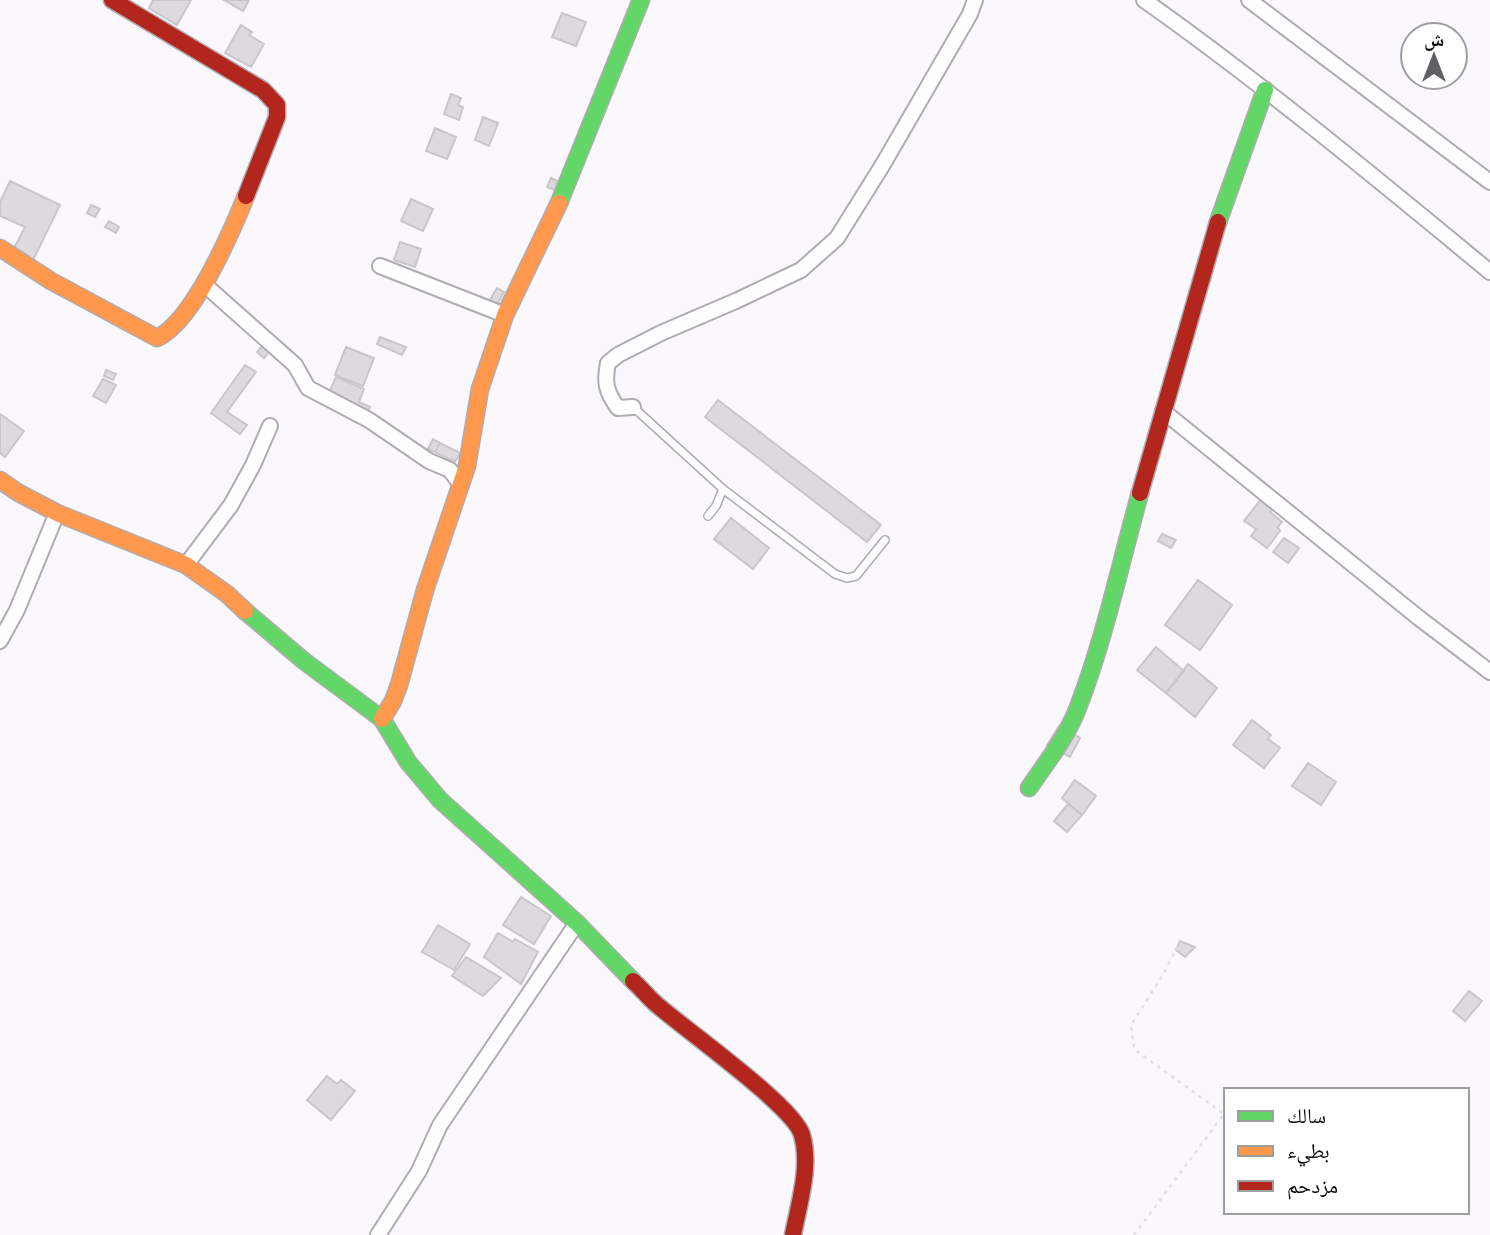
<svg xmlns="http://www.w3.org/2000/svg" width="1490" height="1235" font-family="Arial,'Noto Naskh Arabic',sans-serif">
<rect width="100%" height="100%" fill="#faf8fc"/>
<path fill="#dddadf" stroke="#c9c6cb" stroke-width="2" d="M153,0h38l-14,25 -28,-17z
M224,0h25l-6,11z
M562,13l24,9 -10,24 -24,-9z
M241,25l11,7 -3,3 15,9 -13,23 -26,-14z
M451,94l10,4 -3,7 5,2 -4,13 -15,-6z
M483,117l15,6 -9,23 -14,-6z
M435,128l21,9 -9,22 -21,-8z
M551,178l8,4 -5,8 -7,-3z
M10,181l50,24 -27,55 -20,-10 12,-23 -25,-11v-14z
M411,199l22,10 -10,22 -22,-10z
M91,205l9,4 -5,8 -8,-4z
M109,221l10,6 -3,6 -11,-6z
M400,242l21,7 -6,18 -21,-7z
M497,288l7,4 -7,13 -7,-5z
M380,337l26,10 -4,8 -25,-11z
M265,343l7,5 -8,10 -7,-6z
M346,347l28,11 -11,28 -28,-11z
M245,365l11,7 -29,40 20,13 -7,9 -29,-21z
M106,370l10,4 -3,6 -9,-4z
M336,377l28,12 -5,13 11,5 -3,8 -40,-18z
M103,379l13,6 -10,18 -13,-7z
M718,400l163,125 -14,17 -162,-125z
M0,414l24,17 -19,26 -5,-4z
M433,439l7,4 -5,9 -7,-3z
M440,443l20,10 -5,9 -20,-10z
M1262,498l12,9 -4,5 12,10 -4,5 2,4 -13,17 -16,-12 5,-7 -12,-8z
M731,518l38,30 -16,21 -39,-30z
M1162,534l14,6 -5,8 -13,-7z
M1284,538l15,10 -11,15 -15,-11z
M1198,580l34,25 -32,45 -35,-25z
M1156,647l28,24 -18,22 -29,-23z
M1188,664l29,24 -22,29 -29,-24z
M1252,720l19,15 -3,4 12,9 -16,20 -31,-23z
M1059,726l21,12 -10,19 -23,-12z
M1308,763l28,19 -15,23 -29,-19z
M1075,780l21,16 -14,19 -20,-17z
M1068,804l14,11 -15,17 -13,-11z
M521,897l30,19 -17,28 -31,-19z
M438,925l32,19 -16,26 -32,-18z
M498,933l15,9 2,-3 23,13 -17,32 -37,-27z
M1180,941l15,6 -10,10 -9,-7z
M466,957l35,21 -18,18 -31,-20z
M1469,991l13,10 -17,20 -12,-10z
M327,1076l10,8 4,-4 14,11 -24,29 -24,-20z"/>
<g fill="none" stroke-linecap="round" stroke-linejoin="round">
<defs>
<path id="lane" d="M633,407l90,82 -7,17 -8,10
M723,489l112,85 12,4 9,-2 29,-36"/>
<path id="street" d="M1144,0c120,85 233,179 346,272
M1249,0l241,182
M380,266l125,49
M205,285l90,80 13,23 61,32 60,41 21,9 11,15
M633,407l-15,1c-12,-16 -14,-26 -10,-45l10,-8 43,-22 77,-33 63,-30 36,-32 45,-72 88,-152 5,-14
M1163,411l256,207 71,54
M186,565l45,-60 22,-40 17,-39
M0,641l17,-31 40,-97
M378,1235l41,-64 21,-46 137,-202"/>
<path id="fast" d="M559,203l82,-203
M1218,222l47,-132
M245,611l59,50 78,58 26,43 32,38 137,123 56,58
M1029,788c17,-25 37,-50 48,-78 27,-69 43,-145 63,-217"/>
<path id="slow" d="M0,248l51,33 106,57c36,-17 74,-105 89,-142
M0,480l17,12 40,21 129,52 41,29 18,17
M382,719l11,-18 6,-16 26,-95 42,-124 13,-77 25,-74 54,-112"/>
<path id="jam" d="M112,0l151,90 14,15v12l-31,79
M1140,493l78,-271
M633,981c8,7 15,16 23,23 27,24 139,103 146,131 9,32 -3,68 -9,100"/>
</defs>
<use href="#lane" stroke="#afacb0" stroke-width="10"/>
<use href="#street" stroke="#afacb0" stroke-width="18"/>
<use href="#fast" stroke="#afacb0" stroke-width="19"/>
<use href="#slow" stroke="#afacb0" stroke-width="19"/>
<use href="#jam" stroke="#afacb0" stroke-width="19"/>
<path stroke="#e0e0e1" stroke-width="2.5" stroke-dasharray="3.5 5" stroke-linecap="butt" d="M1134,1235l90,-121 -90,-65 -3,-24 33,-52 16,-32"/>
<use href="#lane" stroke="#fefeff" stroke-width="7"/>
<use href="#street" stroke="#fefeff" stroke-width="14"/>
<use href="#fast" stroke="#63d668" stroke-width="16"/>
<use href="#slow" stroke="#ff974d" stroke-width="16"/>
<use href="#jam" stroke="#b3261e" stroke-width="16"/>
</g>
<rect x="1224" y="1088" width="245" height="126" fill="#ffffff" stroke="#9f9e9f" stroke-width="2"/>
<rect x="1238" y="1111" width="35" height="10" fill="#63d668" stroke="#9f9e9f" stroke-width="2"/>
<text x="1287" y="1123" font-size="21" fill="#0f0c10">سالك</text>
<rect x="1238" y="1146" width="35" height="10" fill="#ff974d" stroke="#9f9e9f" stroke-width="2"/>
<text x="1287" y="1158" font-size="21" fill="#0f0c10">بطيء</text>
<rect x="1238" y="1181" width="35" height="10" fill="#b3261e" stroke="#9f9e9f" stroke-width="2"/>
<text x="1287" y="1193" font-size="21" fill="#0f0c10">مزدحم</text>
<g transform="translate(1434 56)"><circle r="33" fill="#ffffff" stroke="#9f9e9f" stroke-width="2"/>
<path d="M0-5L12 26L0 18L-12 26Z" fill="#615f63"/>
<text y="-10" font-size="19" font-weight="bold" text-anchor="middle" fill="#0f0c10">ش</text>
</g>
</svg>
